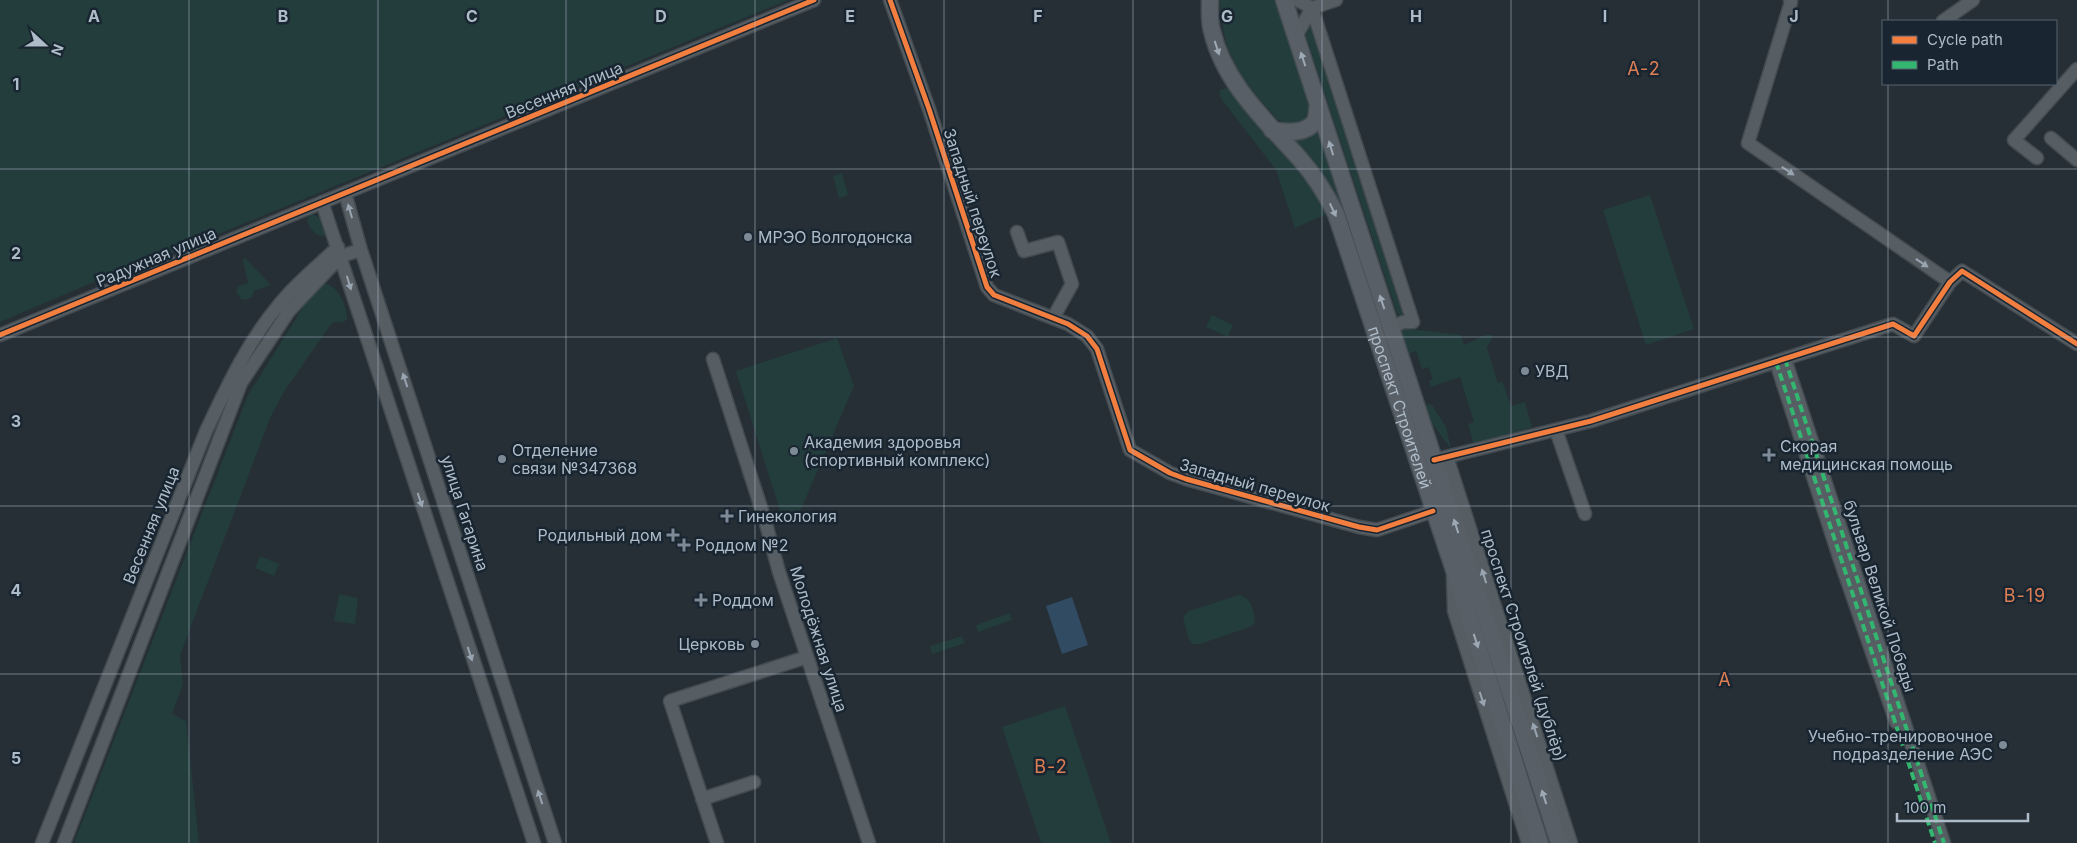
<svg xmlns="http://www.w3.org/2000/svg" width="2077" height="843" font-family="Inter,sans-serif">
<rect width="100%" height="100%" fill="#262f36"/>
<path fill="#233c3c" d="M0,0h788l-606,249 -67,24 -115,49z
M1220,0h55l36,106c-6,18 -16,23 -34,13 -35,-40 -55,-62 -57,-119z
M1311,21l97,292 -5,4 -6,-4 -92,-280z
M1229,87l68,77 32,49 -34,15 -19,-58 -56,-73v-7z
M1319,126l26,79 -4,2 -10,-21 -39,-47 14,-1z
M842,173l6,22 -9,3 -6,-22z
M1650,195l44,134 -48,16 -43,-135z
M312,214l11,5 5,16c-10,4 -18,-5 -21,-14l1,-4z
M245,258l26,27 -17,6 -2,6 -6,3 -5,-1 -5,-7 2,-6 10,-3 -5,-23z
M325,283c14,4 22,23 22,36l-3,3h-11l-4,5 -44,63 -14,26 -91,239 3,29 -11,30 14,7 13,122h-125l174,-448 57,-91z
M1212,315l21,10 -5,12 -22,-10z
M1403,328l58,7 3,10 21,-10h8l-6,13 11,35 4,-2 9,25 14,-4 7,25 -58,18 -6,-21 6,-2 -14,-45 -29,10 -2,-6 4,-2 -5,-12 -6,2 -6,-18 -8,3 -7,-22z
M837,338l17,48 -56,130 -15,4 -47,-149z
M1429,404l3,1 14,22 5,22 -20,-27 -5,-17z
M260,556l19,8 -5,12 -19,-8z
M339,594l19,4 -3,26 -21,-3z
M1239,595c12,2 16,16 16,28l-5,4 -50,17h-8l-4,-7 -5,-20 6,-6z
M1010,613l2,7 -34,12 -2,-7z
M962,636l3,7 -33,11 -2,-8z
M1065,706l46,137h-70l-39,-116z"/>
<path fill="#304b62" d="M1072,597l16,48 -26,9 -16,-48z"/>
<g fill="none" stroke-linecap="round" stroke-linejoin="round">
<defs>
<path id="minor" d="M890,0l39,109 58,178 7,8 74,29 19,12 10,13 33,101 40,23 16,6 173,48 18,3 56,-19
M1297,0l15,8 24,-8
M1790,0l1,2 -43,141 202,139
M1312,8l101,314h-10l-12,6
M1943,21l30,-21
M1296,36l16,-28
M2051,138l26,22
M2037,158l-23,-18 63,-71
M345,193l16,57 194,593
M322,202l212,641
M1017,232l7,19 34,-9 14,42 -19,34
M0,335l814,-335
M713,359l52,161 14,52 90,271
M1785,359l159,484
M1776,362l64,198 56,162
M1556,430l29,84
M1447,457l124,386
M1434,460l157,-39 302,-97 21,12 36,-54 12,-11 115,73
M1453,577l1,34 74,232
M702,799l52,-17
M42,843l164,-412c21,-44 41,-88 72,-125 17,-22 40,-40 60,-59
M64,843l177,-460 48,-72 52,-55 20,-6
M717,843l-47,-142 137,-44"/>
<g id="major">
<path id="s1" d="M1210,0c0,10 -1,21 2,31 12,52 54,90 88,128 15,17 26,35 36,55l117,353 87,276"/>
<path d="M1284,0l275,843"/>
<path d="M1272,130c14,2 34,5 43,-9 2,-4 2,-11 3,-16"/>
</g>
</defs>
<use href="#minor" stroke="#444b50" stroke-width="15"/>
<use href="#major" stroke="#434c52" stroke-width="19"/>
<use href="#minor" stroke="#565e64" stroke-width="12"/>
<use href="#major" stroke="#585f67" stroke-width="16"/>
<path stroke="#33b770" stroke-width="4" stroke-dasharray="8 4" stroke-linecap="butt" d="M1785,359l159,484
M1776,362l159,481"/>
<defs>
<path id="cycleway" d="M890,0l39,109 58,178 7,8 74,29 19,12 10,13 33,101 40,23 16,6 173,48 18,3 56,-19
M0,335l814,-335
M1434,460l157,-39 302,-97 21,12 36,-54 12,-11 115,73"/>
</defs>
<use href="#cycleway" stroke="#192631" stroke-width="8"/>
<use href="#cycleway" stroke="#f27e40" stroke-width="5"/>
</g>
<defs><path id="oneway-solid" d="M-6-.8H1V-3.2L6.5 0L1 3.2V.8H-6Z" transform="scale(1.25)"/></defs>
<g fill="#9da9b5">
<use href="#oneway-solid" transform="translate(1217 48) rotate(72)"/>
<use href="#oneway-solid" transform="translate(1303 59) rotate(-108)"/>
<use href="#oneway-solid" transform="translate(1331 148) rotate(-107)"/>
<use href="#oneway-solid" transform="translate(1333 210) rotate(65)"/>
<use href="#oneway-solid" transform="translate(1382 302) rotate(-109)"/>
<use href="#oneway-solid" transform="translate(1456 526) rotate(-108)"/>
<use href="#oneway-solid" transform="translate(1476 641) rotate(72)"/>
<use href="#oneway-solid" transform="translate(1544 797) rotate(-108)"/>
</g>
<g fill="#98a4b0">
<use href="#oneway-solid" transform="translate(1788 171) rotate(34)"/>
<use href="#oneway-solid" transform="translate(350 211) rotate(-106)"/>
<use href="#oneway-solid" transform="translate(1922 263) rotate(34)"/>
<use href="#oneway-solid" transform="translate(349 283) rotate(73)"/>
<use href="#oneway-solid" transform="translate(405 380) rotate(-108)"/>
<use href="#oneway-solid" transform="translate(420 500) rotate(72)"/>
<use href="#oneway-solid" transform="translate(1484 576) rotate(-107)"/>
<use href="#oneway-solid" transform="translate(470 654) rotate(72)"/>
<use href="#oneway-solid" transform="translate(1482 699) rotate(72)"/>
<use href="#oneway-solid" transform="translate(1535 730) rotate(-108)"/>
<use href="#oneway-solid" transform="translate(540 797) rotate(-108)"/>
</g>
<path fill="none" stroke="#aebcc9" stroke-width="1" stroke-opacity="0.55" d="M189,0v843M378,0v843M566,0v843M755,0v843M944,0v843M1133,0v843M1322,0v843M1511,0v843M1699,0v843M1888,0v21M1888,84v759M0,169h2077M0,337h2077M0,506h2077M0,674h2077"/>
<g fill="#7e8b96" stroke="#192631" stroke-width="2">
<circle cx="748" cy="237" r="5"/>
<circle cx="1525" cy="371" r="5"/>
<circle cx="794" cy="451" r="5"/>
<path d="M1766.5 447.5h5v5h5v5h-5v5h-5v-5h-5v-5h5z"/>
<circle cx="502" cy="459" r="5"/>
<path d="M724.5 508.5h5v5h5v5h-5v5h-5v-5h-5v-5h5z"/>
<path d="M670.5 527.5h5v5h5v5h-5v5h-5v-5h-5v-5h5z"/>
<path d="M681.5 537.5h5v5h5v5h-5v5h-5v-5h-5v-5h5z"/>
<path d="M698.5 592.5h5v5h5v5h-5v5h-5v-5h-5v-5h5z"/>
<circle cx="755" cy="644" r="5"/>
<circle cx="2003" cy="745" r="5"/>
</g>
<g text-anchor="middle" dominant-baseline="central" stroke-width="5" stroke-linejoin="round" paint-order="stroke">
<g font-size="16" fill="#aebcc9" stroke="#192631">
<text transform="translate(564 90) rotate(-22)">Весенняя улица</text>
<text transform="translate(973 203) rotate(72)">Западный переулок</text>
<text transform="translate(156 257) rotate(-23)">Радужная улица</text>
<text stroke="none"><textPath href="#s1" startOffset="458">проспект Строителей</textPath></text>
<text transform="translate(1255 485) rotate(16)">Западный переулок</text>
<text transform="translate(465 513) rotate(72)">улица Гагарина</text>
<text transform="translate(151 525) rotate(-68)">Весенняя улица</text>
<text transform="translate(1880 596) rotate(72)">бульвар Великой Победы</text>
<text transform="translate(819 639) rotate(72)">Молодёжная улица</text>
<text transform="translate(1524 645) rotate(72)">проспект Строителей (дублёр)</text>
</g>
<g font-size="16" fill="#aebcc9" stroke="#192631" text-anchor="start">
<text x="758" y="237">МРЭО Волгодонска</text>
<text x="1535" y="371">УВД</text>
<text x="804" y="442">Академия здоровья<tspan x="804" dy="18">(спортивный комплекс)</tspan></text>
<text x="1780" y="446">Скорая<tspan x="1780" dy="18">медицинская помощь</tspan></text>
<text x="512" y="450">Отделение<tspan x="512" dy="18">связи №347368</tspan></text>
<text x="738" y="516">Гинекология</text>
<text x="662" y="535" text-anchor="end">Родильный дом</text>
<text x="695" y="545">Роддом №2</text>
<text x="712" y="600">Роддом</text>
<text x="745" y="644" text-anchor="end">Церковь</text>
<text x="1993" y="736" text-anchor="end">Учебно-тренировочное<tspan x="1993" dy="18">подразделение АЭС</tspan></text>
</g>
<g font-size="18" letter-spacing="1" fill="#df7e53" stroke="#192631">
<text x="1644" y="68">А-2</text>
<text x="2025" y="595">В-19</text>
<text x="1725" y="679">А</text>
<text x="1051" y="766">В-2</text>
</g>
</g>
<g font-size="16" text-anchor="middle" font-weight="bold" fill="#aebcc9" stroke="#192631" stroke-width="5" stroke-linejoin="round" paint-order="stroke">
<text x="94" y="22">A</text>
<text x="283" y="22">B</text>
<text x="472" y="22">C</text>
<text x="661" y="22">D</text>
<text x="850" y="22">E</text>
<text x="1038" y="22">F</text>
<text x="1227" y="22">G</text>
<text x="1416" y="22">H</text>
<text x="1605" y="22">I</text>
<text x="1794" y="22">J</text>
<text x="16" y="90">1</text>
<text x="16" y="259">2</text>
<text x="16" y="427">3</text>
<text x="16" y="596">4</text>
<text x="16" y="764">5</text>
</g>
<rect x="1882" y="20" width="175" height="65" fill="#192631" stroke="#55626e"/>
<rect x="1892" y="36" width="25" height="8" fill="#f27e40" stroke="#55626e"/>
<text x="1927" y="45" font-size="15" fill="#aebcc9">Cycle path</text>
<rect x="1892" y="61" width="25" height="8" fill="#33b770" stroke="#55626e"/>
<text x="1927" y="70" font-size="15" fill="#aebcc9">Path</text>
<g transform="translate(45 45) rotate(111)" stroke="#192631" stroke-width="4" paint-order="stroke">
<path d="M0-4L9 19L0 12L-9 19Z" fill="#aebcc9"/>
<text y="-8" font-size="14" font-weight="bold" text-anchor="middle" fill="#aebcc9">N</text>
</g>
<path d="M1897 813v8h131v-8" fill="none" stroke="#aebcc9" stroke-width="2.5"/>
<text x="1904" y="813" font-size="15" fill="#aebcc9" stroke="#192631" stroke-width="4" paint-order="stroke">100 m</text>
</svg>
